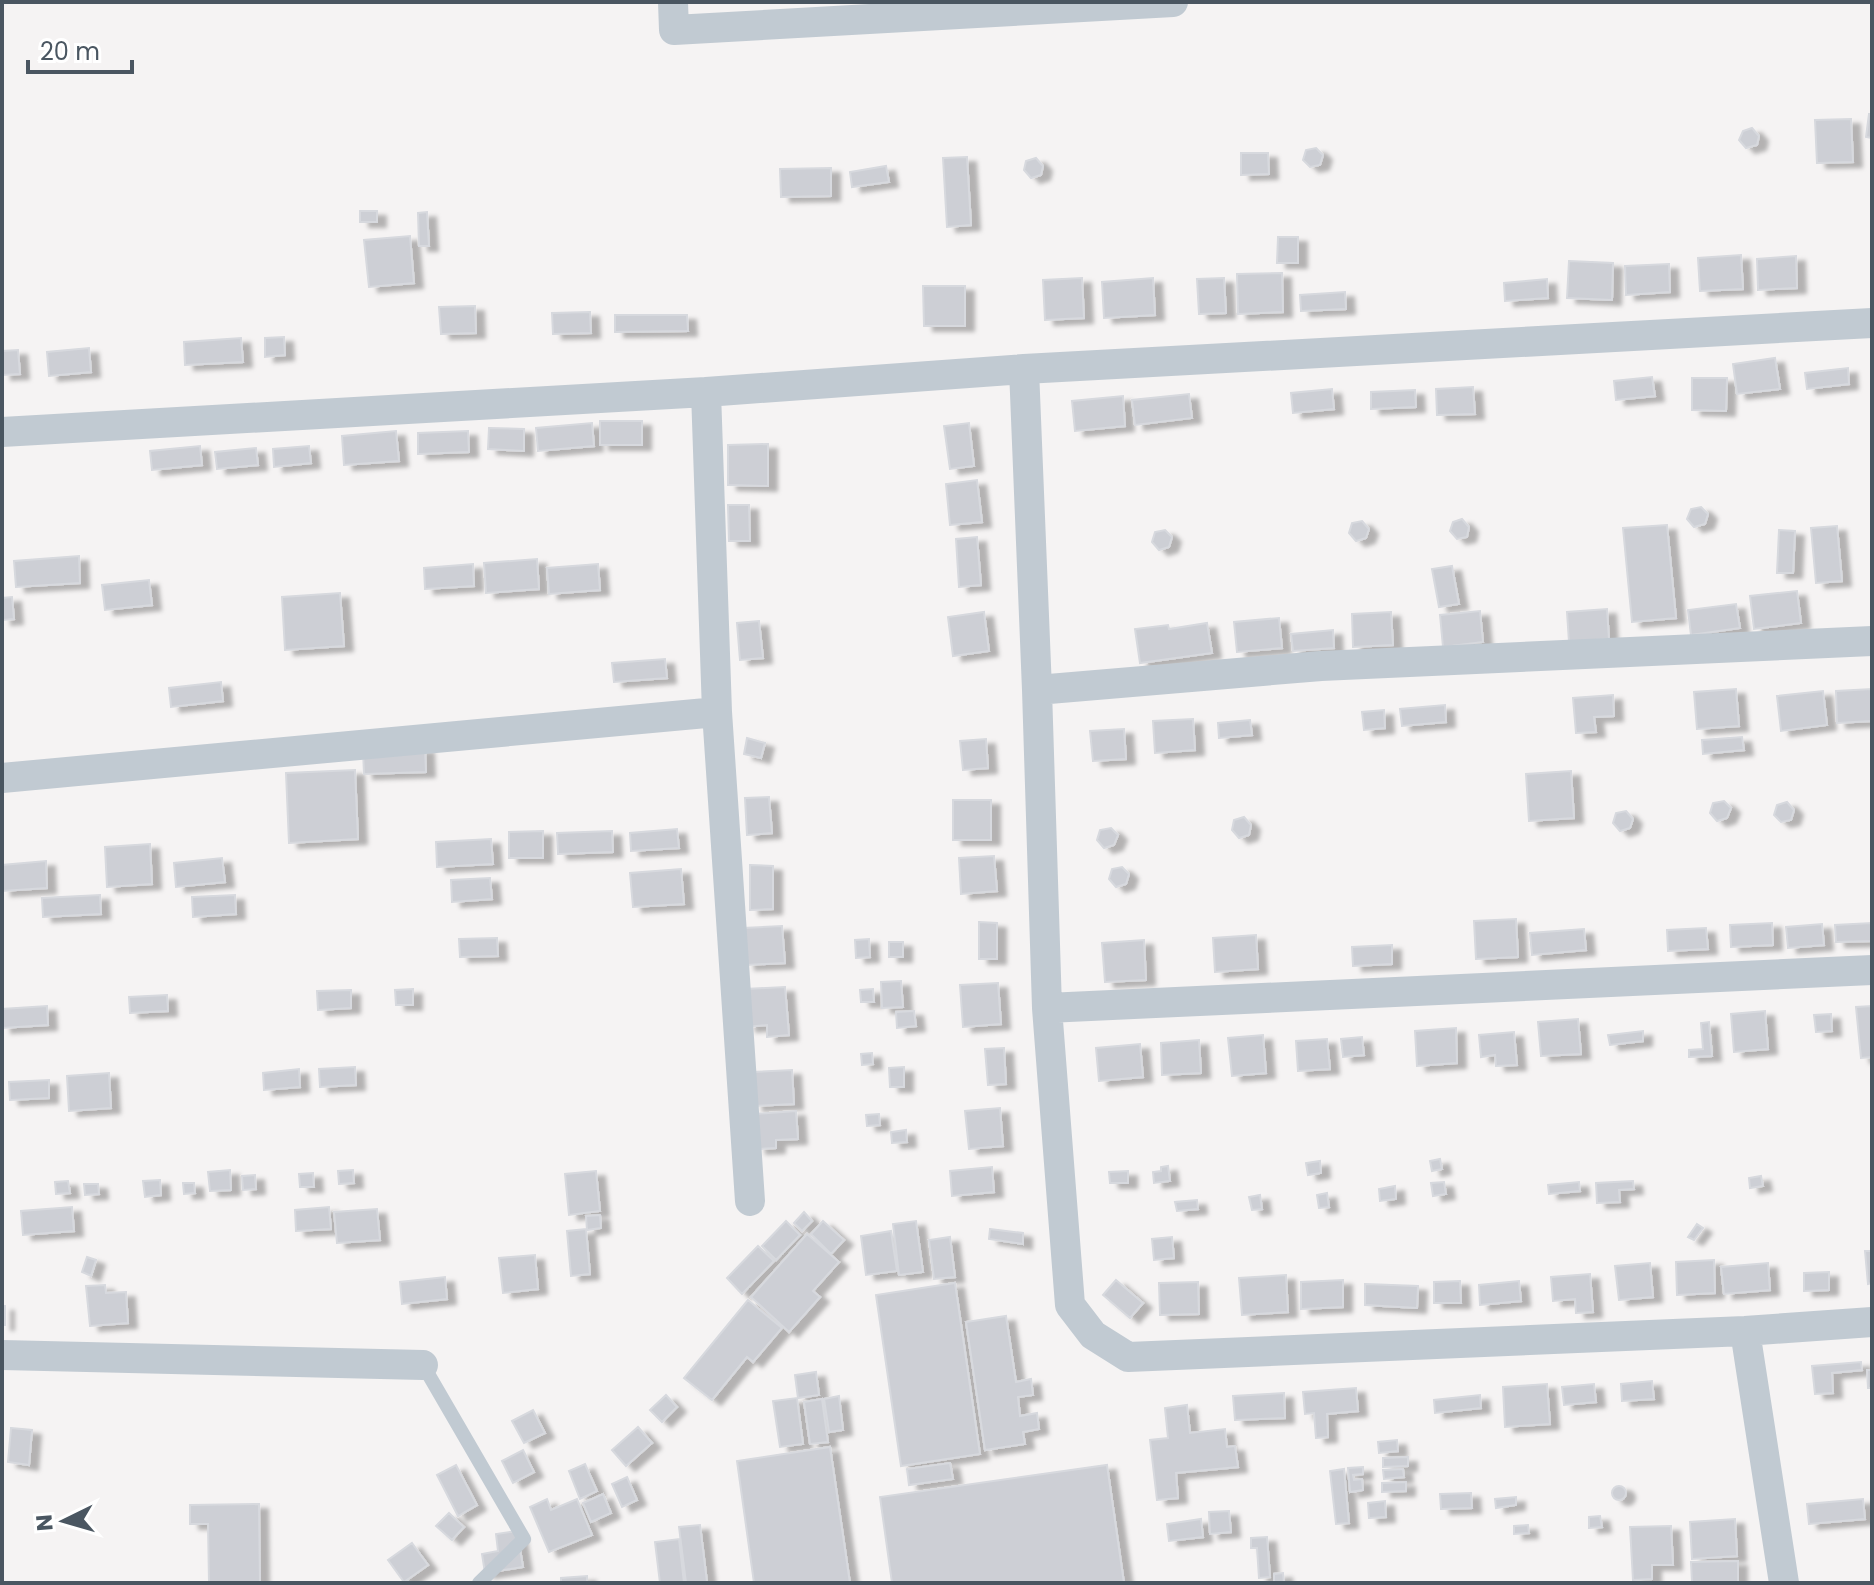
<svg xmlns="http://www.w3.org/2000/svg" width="1874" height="1585" font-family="Poppins,sans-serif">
<defs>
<filter id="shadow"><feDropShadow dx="9" dy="5" stdDeviation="2" flood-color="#0004"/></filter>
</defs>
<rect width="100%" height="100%" fill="#f5f3f3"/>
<path fill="#cdcfd5" stroke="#d7d9de" stroke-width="2" filter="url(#shadow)" d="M1869,114h3v24l-6,-1z
M1851,119l2,43 -36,1 -2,-43z
M1752,128l7,8 -2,9 -11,3 -7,-8 4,-9z
M1316,148l7,7 -3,10 -10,2 -7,-7 3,-10z
M1241,153h27l1,21 -28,1z
M967,157l4,68 -24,2 -4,-69z
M1036,158l7,8 -2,9 -10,3 -7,-8 2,-9z
M886,166l3,16 -37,5 -2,-15z
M831,168v28l-50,1 -1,-28z
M360,211h17v11h-17z
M427,212l2,34h-10l-1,-33z
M410,236l4,47 -45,4 -5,-47z
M1278,237h20v26h-21z
M1741,255l2,34 -43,2 -2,-33z
M1796,256l1,32 -39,2 -1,-31z
M1569,261l44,2 -1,37 -45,-2z
M1669,264l1,28 -44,3 -1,-29z
M1282,273l1,39 -45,2 -1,-40z
M1082,278l2,40 -39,2 -2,-40z
M1153,278l2,37 -51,3 -2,-36z
M1224,278l2,35 -27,1 -2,-35z
M1547,279l1,19 -43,3 -1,-18z
M923,286h42v40h-41z
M1345,292l1,17 -45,2 -1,-16z
M475,306l1,27 -35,1 -2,-27z
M590,312l1,21 -38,1 -1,-21z
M615,315h72l1,16 -73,1z
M284,337l1,18 -20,2v-19z
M241,338l2,24 -58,3 -1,-23z
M89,348l2,24 -42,4 -2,-24z
M18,350l2,24 -18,1v-24z
M1775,358l5,31 -43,5 -4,-30z
M1848,368l1,16 -42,5 -2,-16z
M1652,377l3,19 -39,4 -2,-19z
M1692,378h35l-1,33 -34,-1z
M1473,387l2,27 -38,1 -1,-26z
M1332,389l2,20 -41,4 -2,-20z
M1415,390l1,17 -45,2v-17z
M1189,394l3,24 -57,7 -3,-25z
M1123,396l2,30 -50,5 -3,-30z
M600,421h42v24h-42z
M592,423l2,23 -56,5 -2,-23z
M969,423l5,43 -24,3 -6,-43z
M489,428l35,1v22l-36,-2z
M396,431l3,30 -55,4 -2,-29z
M468,431l1,21 -51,2v-21z
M768,444v42l-40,-1v-40z
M200,446l2,19 -50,5 -2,-19z
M309,446l2,17 -37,4 -1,-18z
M256,448l2,17 -41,4 -2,-17z
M977,480l5,42 -32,3 -4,-41z
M728,505h21l1,36h-21z
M1701,507l7,7 -3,10 -11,3 -7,-8 4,-10z
M1462,519l7,8 -2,10 -10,2 -7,-8 3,-9z
M1362,521l7,8 -3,9 -10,3 -7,-8 3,-10z
M1667,525l9,93 -44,4 -9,-94z
M1837,526l5,55 -26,2 -5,-55z
M1165,530l7,7 -3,10 -10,3 -7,-8 3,-10z
M1779,530l16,1 -2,42h-16z
M977,537l4,48 -22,2 -3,-48z
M79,556l1,27 -64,4 -2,-26z
M537,559l2,30 -53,4 -2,-30z
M473,564l1,22 -49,3 -1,-21z
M598,564l2,26 -51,4 -2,-26z
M1452,566l7,38 -20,3 -7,-38z
M149,580l3,25 -47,5 -3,-25z
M1797,591l4,32 -47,6 -4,-33z
M340,593l4,53 -59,4 -3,-53z
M12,597l2,22 -12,1v-22z
M1736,604l4,24 -49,7 -3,-25z
M1607,609l2,30 -40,3 -2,-30z
M1480,611l3,31 -40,5 -3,-32z
M984,612l5,39 -36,5 -5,-39z
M1391,612l2,33 -40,2 -1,-33z
M1279,618l3,30 -45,4 -3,-30z
M759,621l4,37 -23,2 -3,-37z
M1207,623l5,30 -72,10 -5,-34 33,-4 1,4z
M1333,630l1,18 -41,3 -2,-17z
M665,659l2,19 -53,4 -2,-19z
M221,682l2,19 -52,6 -2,-19z
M1736,689l3,37 -42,3 -3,-37z
M1872,689v32l-35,2 -1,-32z
M1823,691l4,34 -46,6 -4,-35z
M1613,695l1,21 -20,1 2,15 -20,1 -3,-35z
M1445,705l1,17 -44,4 -2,-17z
M1384,710l1,18 -21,2 -2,-18z
M1193,719l2,31 -40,3 -2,-32z
M1250,720l2,15 -33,3 -1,-15z
M1124,729l2,30 -33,2 -3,-30z
M1742,737l2,13 -41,4 -1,-14z
M747,738l18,5 -4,15 -17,-4z
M986,739l2,29 -25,2 -3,-29z
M425,748l1,24 -62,2 -1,-24z
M355,770l3,69 -69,4 -3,-70z
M1571,771l3,47 -45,3 -3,-47z
M769,797l3,36 -25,2 -2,-37z
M953,800h38v40h-38z
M1724,801l7,7 -4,10 -10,3 -7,-8 3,-10z
M1787,802l7,8 -3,10 -10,2 -7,-7 3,-10z
M1626,811l7,8 -3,9 -10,3 -7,-8 3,-10z
M1244,817l7,8 -2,10 -10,3 -7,-8 2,-10z
M1111,828l7,7 -4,10 -10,3 -7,-8 3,-10z
M677,829l2,19 -48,3 -1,-18z
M543,831v27h-34v-26z
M612,831l1,21 -55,2 -1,-21z
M491,839l2,25 -56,3 -1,-25z
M150,844l2,40 -45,3 -2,-40z
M994,856l3,35 -36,3 -2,-36z
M222,858l3,24 -49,5 -2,-24z
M46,861l1,27 -45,3v-26z
M750,865l23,1v43l-23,1z
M1122,867l7,7 -3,10 -10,3 -7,-8 3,-10z
M681,869l3,35 -51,3 -3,-34z
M490,878l2,21 -40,3 -1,-22z
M100,895l1,19 -58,3 -1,-19z
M235,895l1,19 -43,3 -1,-20z
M1516,919l2,38 -42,2 -2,-38z
M979,922l18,1v36h-18z
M1772,923l1,22 -42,2 -1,-22z
M1872,923v18l-36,1 -1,-17z
M1822,924l2,21 -36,3 -2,-21z
M782,926l3,37 -39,2 -3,-37z
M1706,928l2,21 -40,2 -1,-21z
M1584,929l2,21 -54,5 -2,-22z
M1256,935l2,34 -43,3 -2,-34z
M497,938l1,18 -38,1 -1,-18z
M869,939l1,18 -14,1 -1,-18z
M1144,940l2,40 -41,2 -3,-39z
M889,942h14v15h-14z
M1392,945v19l-39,2 -1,-19z
M901,981l2,26 -21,1 -1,-26z
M998,983l3,41 -38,3 -3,-42z
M785,987l4,48 -22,2v-12l-20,2 -2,-38z
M413,989v16h-17l-1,-15z
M873,989l1,13h-13l-1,-12z
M351,990v18l-33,2 -1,-19z
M167,995l1,16 -38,2 -1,-16z
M47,1006l1,19 -46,3v-19z
M1872,1006v51l-11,1 -5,-51z
M914,1011l2,15 -19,2 -1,-16z
M1765,1011l3,38 -34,3 -3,-38z
M1831,1014l1,17 -16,1 -2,-17z
M1578,1019l3,35 -40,2 -3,-34z
M1709,1022l3,34 -23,1v-7l14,-1 -2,-26z
M1456,1028l1,35 -40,3 -2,-35z
M1643,1031v10l-33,4 -2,-10z
M1514,1032l3,33 -21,1 -1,-11 -14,2 -2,-22z
M1263,1035l3,38 -34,3 -4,-38z
M1362,1037l2,18 -21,2 -2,-18z
M1327,1039l3,30 -32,2 -2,-30z
M1199,1040l2,33 -39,2 -1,-32z
M1140,1044l3,33 -44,4 -3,-33z
M1004,1048l2,36 -18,1 -3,-36z
M872,1053l1,11 -11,1 -1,-11z
M355,1067l1,18 -36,2 -1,-18z
M904,1067v20h-14l-1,-19z
M299,1069l1,18 -36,3 -1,-17z
M792,1070l2,34 -40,2 -2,-34z
M109,1073l2,35 -42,3 -2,-35z
M49,1080v18l-39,2 -1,-18z
M1000,1108l3,38 -34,3 -4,-38z
M796,1111l2,28 -22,1v8l-19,1 -2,-35z
M879,1114l1,11 -13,1 -1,-11z
M906,1130l1,12 -15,1 -1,-11z
M1440,1159l2,10 -10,2 -2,-10z
M1320,1161l1,12 -13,2 -2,-12z
M1168,1166l2,15 -16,2 -1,-11 8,-1v-4z
M992,1167l2,25 -42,4 -2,-25z
M230,1170l1,20 -21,1 -2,-19z
M353,1170l1,13 -15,1 -1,-13z
M596,1171l4,40 -31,4 -4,-41z
M1128,1171v12h-18l-1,-11z
M313,1173l1,14h-14l-1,-13z
M255,1175l1,14 -13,1 -1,-14z
M1761,1176l2,10 -13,2 -1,-10z
M160,1180l1,15 -16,2 -2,-16z
M68,1181l2,12 -14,1 -1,-12z
M1633,1181l1,8 -15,1 1,12 -23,1 -1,-20z
M1444,1182l2,12 -13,2 -2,-13z
M1579,1182l1,9 -31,3 -1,-9z
M183,1183h11l1,10 -11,1z
M84,1184h14l1,10 -14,1z
M1395,1186l1,13 -16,2 -1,-12z
M1327,1193l2,14 -10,1 -2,-13z
M1260,1195l2,14 -10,1 -3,-13z
M1197,1200l1,9 -21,2 -2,-9z
M72,1207l2,24 -51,4 -2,-24z
M329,1207l2,22 -35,2 -1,-21z
M377,1209l3,31 -43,3 -3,-31z
M804,1212l8,9 -10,10 -8,-8z
M600,1215l1,13 -14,2 -1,-14z
M786,1221l14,14 -24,25 -14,-14z
M823,1221l21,19 -13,14 -20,-20z
M916,1221l7,51 -24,3 -6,-51z
M1697,1224l6,4 -9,12 -6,-3z
M586,1229l4,45 -19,2 -4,-45z
M990,1229l33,4v11l-34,-5z
M891,1231l6,40 -31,4 -5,-39z
M807,1234l32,28 -26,29 7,6 -31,35 -38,-35z
M950,1237l5,40 -21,2 -5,-39z
M1172,1237l2,21 -20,2 -2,-21z
M758,1246l16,15 -32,33 -15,-16z
M1865,1251h7v32l-4,1z
M535,1255l3,34 -35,4 -4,-35z
M87,1257l9,3 -5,16 -9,-4z
M1714,1260l1,33 -38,2 -1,-33z
M1650,1263l3,34 -34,3 -4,-34z
M1768,1263l2,27 -46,4 -3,-27z
M1829,1272v18l-25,1v-18z
M1590,1274l3,38 -17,1 -1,-14 -22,2 -2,-24z
M1286,1275l2,37 -46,3 -3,-37z
M445,1277l2,22 -45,5 -2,-22z
M1116,1280l27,23 -13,15 -27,-23z
M1343,1280v27l-42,2v-27z
M1460,1281l1,22h-27v-21z
M1519,1281l2,20 -41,4 -1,-20z
M1198,1282l1,32 -39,1 -1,-32z
M955,1283l25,171 -79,12 -25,-171z
M1365,1284l53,2 -1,22 -52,-3z
M105,1285l1,8 20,-1 2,31 -38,3 -4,-40z
M748,1300l34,28 -29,34 -6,-5 -35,43 -28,-22z
M2,1306h3v19h-3z
M1006,1316l10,66 15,-3 2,16 -15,2 2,19 17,-3 2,16 -16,3 2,12 -40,6 -19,-128z
M1861,1362l1,8 -30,3 1,20 -18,1 -3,-28z
M1867,1370h5v18h-4z
M816,1372l3,23 -21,3 -3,-23z
M1652,1381l2,18 -32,2 -1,-17z
M1547,1384l3,40 -45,3 -2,-40z
M1594,1384l2,18 -32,3 -2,-18z
M1356,1388l2,23 -31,3 1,23 -12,1 -2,-25 -9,1 -2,-22z
M1284,1393l1,25 -50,2 -2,-24z
M666,1395l11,12 -15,15 -12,-12z
M1480,1395l1,13 -46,5 -1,-13z
M839,1396l4,34 -14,2 -5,-33z
M797,1398l6,46 -23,3 -7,-46z
M822,1399l6,43 -18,2 -6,-42z
M1187,1405l3,28 35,-4 2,18 8,-1 3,21 -62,6 2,25 -21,2 -7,-60 18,-2 -3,-30z
M533,1410l12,23 -21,10 -12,-22z
M638,1427l14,16 -26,23 -14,-16z
M11,1428l21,2 -3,35 -21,-3z
M1397,1440l1,11 -19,2 -1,-11z
M830,1447l20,136h-96l-17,-122z
M523,1450l11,22 -21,11 -11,-22z
M1408,1457v9l-25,1v-9z
M950,1463l3,16 -44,6 -2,-16z
M585,1464l12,27 -17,8 -11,-28z
M456,1465l21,40 -19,11 -21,-41z
M1107,1465l17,118h-232l-12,-86z
M1363,1467v7l-10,1 1,5 8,-1 1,11 -13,2 -2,-24z
M1344,1469l5,54 -13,1 -6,-53z
M1403,1469l1,8 -20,2 -1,-9z
M627,1477l10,23 -15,7 -10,-23z
M1406,1482v9l-24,1v-9z
M1612 1493a7 7 0 1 1 14 0a7 7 0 1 1-14 0Z
M1471,1493l1,15 -31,1 -1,-15z
M603,1494l8,19 -20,9 -8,-19z
M1516,1497v8l-20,3 -1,-9z
M547,1499l4,11 26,-11 15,36 -43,17 -19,-45z
M1863,1499l2,20 -56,5 -2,-20z
M1385,1501l1,16 -17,1 -1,-15z
M259,1504l1,79h-51l-1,-59h-18v-19z
M1229,1511l2,21 -21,2 -1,-22z
M449,1513l15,14 -12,13 -16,-14z
M1600,1516l2,11 -13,1v-11z
M1201,1519l2,18 -34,4 -2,-17z
M1735,1519l2,37 -45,3 -2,-37z
M700,1525l7,57 -21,1 -7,-56z
M1528,1525l1,8 -15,1v-8z
M1671,1526l2,39h-21v14l-19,1 -3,-53z
M517,1531l6,36 -38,6 -3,-19 16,-3 -2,-17z
M1267,1537l3,40 -11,1 -2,-30h-6v-10z
M679,1539l5,44h-24l-5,-41z
M412,1543l16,22 -24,17 -16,-22z
M1738,1561v22h-46l-1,-21z
M1283,1573l1,10h-10v-9z
M587,1576v7h-26v-5z"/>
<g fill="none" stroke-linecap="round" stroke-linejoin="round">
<path stroke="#c1cad2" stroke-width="14" d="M423,1365l101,174 -45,44"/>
<path stroke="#c1cad2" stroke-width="30" d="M673,2l1,28 499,-28
M1024,369l13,321 10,318 23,297 23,30 35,22 617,-26 127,-9
M2,432l704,-40
M1037,690l284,-24 551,-25
M2,778l715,-66
M1047,1008l825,-38
M750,1201l-33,-489 -11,-320 318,-23 848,-46
M1745,1331l39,252
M2,1355l421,10"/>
</g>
<rect width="1874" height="1585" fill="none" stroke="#4a5661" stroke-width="8"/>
<g transform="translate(64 1521) rotate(265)" stroke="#ffffff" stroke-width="6" paint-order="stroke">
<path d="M0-6L14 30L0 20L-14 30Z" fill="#4a5661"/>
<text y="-12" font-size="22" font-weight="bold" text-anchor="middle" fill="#4a5661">N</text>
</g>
<path d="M28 60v12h104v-12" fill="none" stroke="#4a5661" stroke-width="4"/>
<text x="40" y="60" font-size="24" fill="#4a5661" stroke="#ffffff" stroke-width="6" paint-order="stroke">20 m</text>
</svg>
